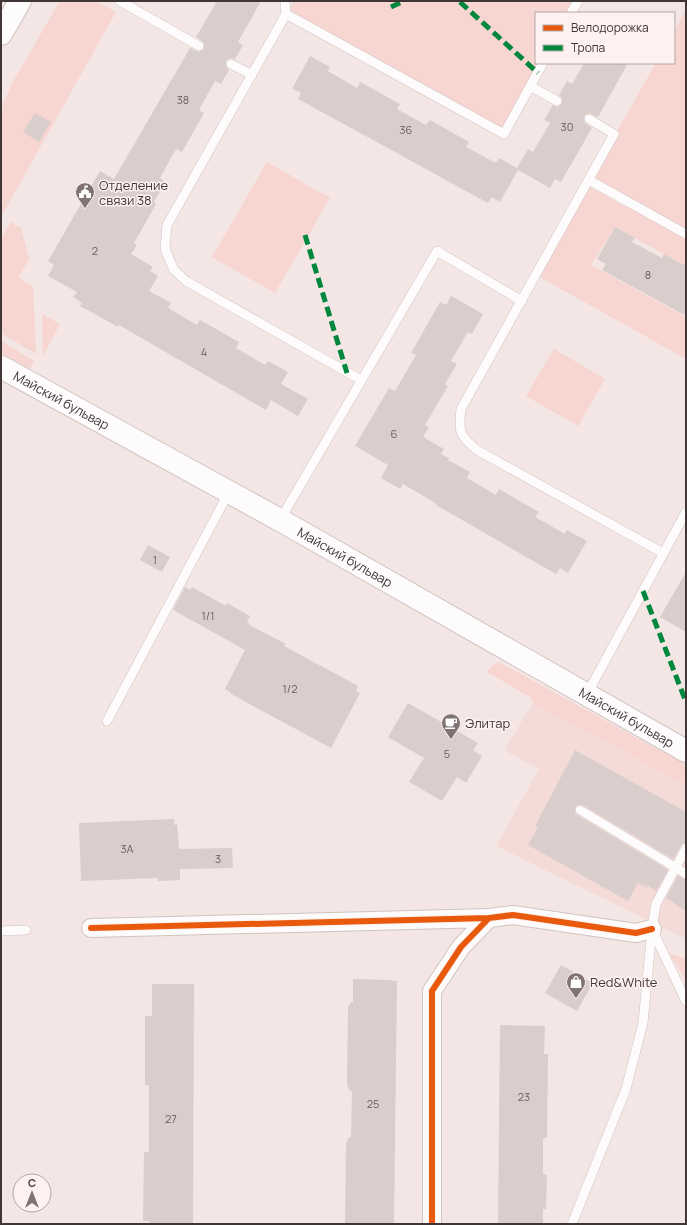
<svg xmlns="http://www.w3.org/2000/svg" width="687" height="1225" font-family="Manrope,sans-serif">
<rect width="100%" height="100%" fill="#f4e6e4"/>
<path fill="#f4dbd8" d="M533,703l153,82v154l-190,-93 43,-77 -35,-19z"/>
<path fill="#f7d5d1" d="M60,1h36l20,11 -115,205v-104l3,-12 11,-23z
M294,1h284l-7,12h-35v50h7l-39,71 -218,-120z
M686,10v256l-71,-39 -24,38 95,52v42l-150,-84 50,-90 40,22 2,-4 -39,-23 67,-117h18v-32z
M267,162l63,36 -55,95 -63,-36z
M11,222l10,6 8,31 -11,19 15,8 3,68 -35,-21v-94z
M42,314l18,10 -17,32z
M1,341l33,20 -4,8 -29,-16z
M554,349l51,30 -27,47 -52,-30z
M499,662l187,103v20l-153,-82 -3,-6 -43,-25 6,-7z
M669,953l17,6v22z"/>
<path fill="#d9cecc" d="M217,1h44l-23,41 5,3 -8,14 -5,-1 -4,3v6l3,3 -8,14 -6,-3 -16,29 5,3 -22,39 -6,-3 -16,29 5,4 -11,20 2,2 -22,39 3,2 -6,9 22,13 -3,4 8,5 -9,15 22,12 -3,5 29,17 3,-5 39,22 -3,6 29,17 3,-4 20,11 -7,12 27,15 -10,17 -27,-16 -5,10 -147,-85 -1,2 -38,-21 2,-3 -9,-6 4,-5 -29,-16 6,-11 -6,-4 52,-90 14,8 76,-131 9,4 5,-3v-6l-8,-6z
M310,56l20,11 -2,4 29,17 3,-6 40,22 -3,5 29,16 4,-5 39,22 -3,5 30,16 3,-5 18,10 11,-19 5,3 17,-29 -6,-3 9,-15 4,2 5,-3v-6l-3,-3 8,-14 5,3 12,-21h44l-30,54 -9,-4 -5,3v6l8,6 -31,54 -6,-3 -5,9 -32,-18 -18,32 -8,-5 -4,6 -190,-104 3,-6 -9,-4z
M35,113l16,9 -12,20 -16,-10z
M615,227l20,11 -3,4 30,16 2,-4 22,12v50l-84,-46 4,-6 -9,-5z
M451,296l32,18 -11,20 -4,-2 -17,29 6,3 -12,20 3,2 -23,39 4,2 -6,10 21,12 -3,5 8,4 -1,2 22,12 -3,6 29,17 3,-6 40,23 -4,5 30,17 2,-4 20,11 -19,32 -8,-5 -4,6 -120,-69 1,-1 -34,-20 -3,5 -19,-11 7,-13 -33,-19 34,-58 6,3 9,-15 12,-21 -5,-2 29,-51 6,3z
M148,545l22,12 -8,15 -22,-12z
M686,572v60l-26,-15z
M185,587l5,3 2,-3 34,19 1,-3 23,13 -3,6 3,2 -1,1 37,19 -2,2 74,40 -2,5 4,2 -29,55 -100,-54v-1l-6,-4 20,-39 -72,-40z
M408,703l70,40 -5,7 9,6 -16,27 -9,-6 -15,24 -33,-19 15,-24 -36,-21z
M575,750l111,62v30l-5,3 -8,14 -90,-54h-6l-2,2v6l2,2 91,55 -12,21 -8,-6 -1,3 -9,-5 -10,18 -100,-56 10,-18 -3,-1z
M174,819v6l3,-1 2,25 53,-1 1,20 -53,1v11l-22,1v-3l-77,3 -2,-58z
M678,876l8,4v31l-20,-13z
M561,965l32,18 -16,28 -32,-18z
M353,979l39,1v1h5l-3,243h-49l1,-80 3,-7h2l1,-46h-2l-3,-6 1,-77 3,-6h2z
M152,984h42l-1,240h-44l1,-3h-7l1,-69h5v-67h-4v-69h7z
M500,1025l45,1 -1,28h4l-1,84h-4v36l4,1 -1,34h-3v15h-45z"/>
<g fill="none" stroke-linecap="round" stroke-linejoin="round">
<defs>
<path id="service" d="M120,1l79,45
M285,1l1,13 -119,211 -2,24 9,21 12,11 175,99
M571,13l7,-12
M286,14l218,120 39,-71
M231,64l21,11
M530,86l27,15
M589,119l25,15 -153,275c-3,23 -1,27 16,41l186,103
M589,180l97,54
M280,520l157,-269 85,50
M587,694l99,-182
M107,721l122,-229
M580,810l106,64
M686,848l-30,56 -4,25 34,72
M1,931l25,-1
M572,1224l54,-135 17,-66 9,-94"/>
<path id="minor" d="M91,928l398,-10
M432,1224v-233l29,-44 28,-29 24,-3 123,18 16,-4"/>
<g id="secondary">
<path d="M1,34l19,-33"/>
<path id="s1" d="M1,367l279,153 406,231"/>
</g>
</defs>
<use href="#service" stroke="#cfc4c2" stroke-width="10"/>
<use href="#minor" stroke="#cfc4c2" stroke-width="20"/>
<use href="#secondary" stroke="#cfc4c2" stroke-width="24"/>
<use href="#service" stroke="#fdfbfb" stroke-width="9"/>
<use href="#minor" stroke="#fdfbfb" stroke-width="18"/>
<use href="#secondary" stroke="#fdfbfb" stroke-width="22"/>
<path stroke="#00873e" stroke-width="5" stroke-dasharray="10 5" stroke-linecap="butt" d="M460,2l78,71
M391,7l13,-6
M305,235l42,138
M643,591l43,111"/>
<defs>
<path id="cycleway" d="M91,928l398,-10
M432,1224v-233l29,-44 28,-29 24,-3 123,18 16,-4"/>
</defs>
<use href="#cycleway" stroke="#fdf2f1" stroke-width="8"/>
<use href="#cycleway" stroke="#e8590c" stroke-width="6"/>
</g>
<defs>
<symbol id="civic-pin" viewBox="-11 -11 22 30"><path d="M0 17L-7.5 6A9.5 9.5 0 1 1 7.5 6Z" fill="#7f7472" stroke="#fdf2f1"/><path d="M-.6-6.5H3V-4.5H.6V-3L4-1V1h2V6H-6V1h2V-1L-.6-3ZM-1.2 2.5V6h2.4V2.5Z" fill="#fff"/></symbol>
<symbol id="cafe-pin" viewBox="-11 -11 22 30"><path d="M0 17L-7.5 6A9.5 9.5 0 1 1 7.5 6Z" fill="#7f7472" stroke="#fdf2f1"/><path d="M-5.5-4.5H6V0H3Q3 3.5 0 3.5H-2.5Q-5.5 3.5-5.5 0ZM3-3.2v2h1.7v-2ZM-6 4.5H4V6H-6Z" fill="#fff"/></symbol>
<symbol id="shop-pin" viewBox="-11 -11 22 30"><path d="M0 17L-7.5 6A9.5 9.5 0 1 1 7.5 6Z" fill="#7f7472" stroke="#fdf2f1"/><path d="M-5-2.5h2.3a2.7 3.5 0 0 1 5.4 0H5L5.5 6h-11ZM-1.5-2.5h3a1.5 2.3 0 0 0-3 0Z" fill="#fff"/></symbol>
</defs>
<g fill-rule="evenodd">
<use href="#civic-pin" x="74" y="181" width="22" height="30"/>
<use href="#cafe-pin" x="440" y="712" width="22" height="30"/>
<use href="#shop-pin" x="565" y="971" width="22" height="30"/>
</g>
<g text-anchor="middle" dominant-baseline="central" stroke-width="3" stroke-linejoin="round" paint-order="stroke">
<g font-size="11" fill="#675d5c">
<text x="183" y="99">38</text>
<text x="567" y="126">30</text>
<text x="406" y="129">36</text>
<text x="95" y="250">2</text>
<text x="648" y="274">8</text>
<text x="204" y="351">4</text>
<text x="394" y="433">6</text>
<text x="155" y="559">1</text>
<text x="208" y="615">1/1</text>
<text x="290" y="688">1/2</text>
<text x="447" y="753">5</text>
<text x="127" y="848">3А</text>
<text x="218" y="858">3</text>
<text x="524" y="1096">23</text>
<text x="373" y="1103">25</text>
<text x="171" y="1118">27</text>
</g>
<g font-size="13" fill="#403635" stroke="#fdf2f1" text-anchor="start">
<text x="99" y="185">Отделение<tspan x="99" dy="15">связи 38</tspan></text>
<text x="465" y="723">Элитар</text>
<text x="590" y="982">Red&amp;White</text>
</g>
<g font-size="13" fill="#403635" stroke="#fdf2f1">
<text stroke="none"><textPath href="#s1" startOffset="69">Майский бульвар</textPath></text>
<text stroke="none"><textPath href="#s1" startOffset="393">Майский бульвар</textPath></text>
<text stroke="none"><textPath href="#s1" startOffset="717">Майский бульвар</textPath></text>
</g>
</g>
<rect width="687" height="1225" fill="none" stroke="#403635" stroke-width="4"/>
<rect x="535" y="12" width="140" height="52" fill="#fdf2f1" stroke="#b1a7a6"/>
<rect x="543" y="25" width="20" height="6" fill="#e8590c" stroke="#b1a7a6"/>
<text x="571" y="32" font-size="12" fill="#403635">Велодорожка</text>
<rect x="543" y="45" width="20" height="6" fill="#00873e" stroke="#b1a7a6"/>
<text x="571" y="52" font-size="12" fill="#403635">Тропа</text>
<g transform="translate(32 1193)"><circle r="19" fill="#fdf2f1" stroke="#b1a7a6"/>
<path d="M0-3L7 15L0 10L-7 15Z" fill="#7f7472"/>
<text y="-6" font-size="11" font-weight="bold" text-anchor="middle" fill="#403635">С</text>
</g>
</svg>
